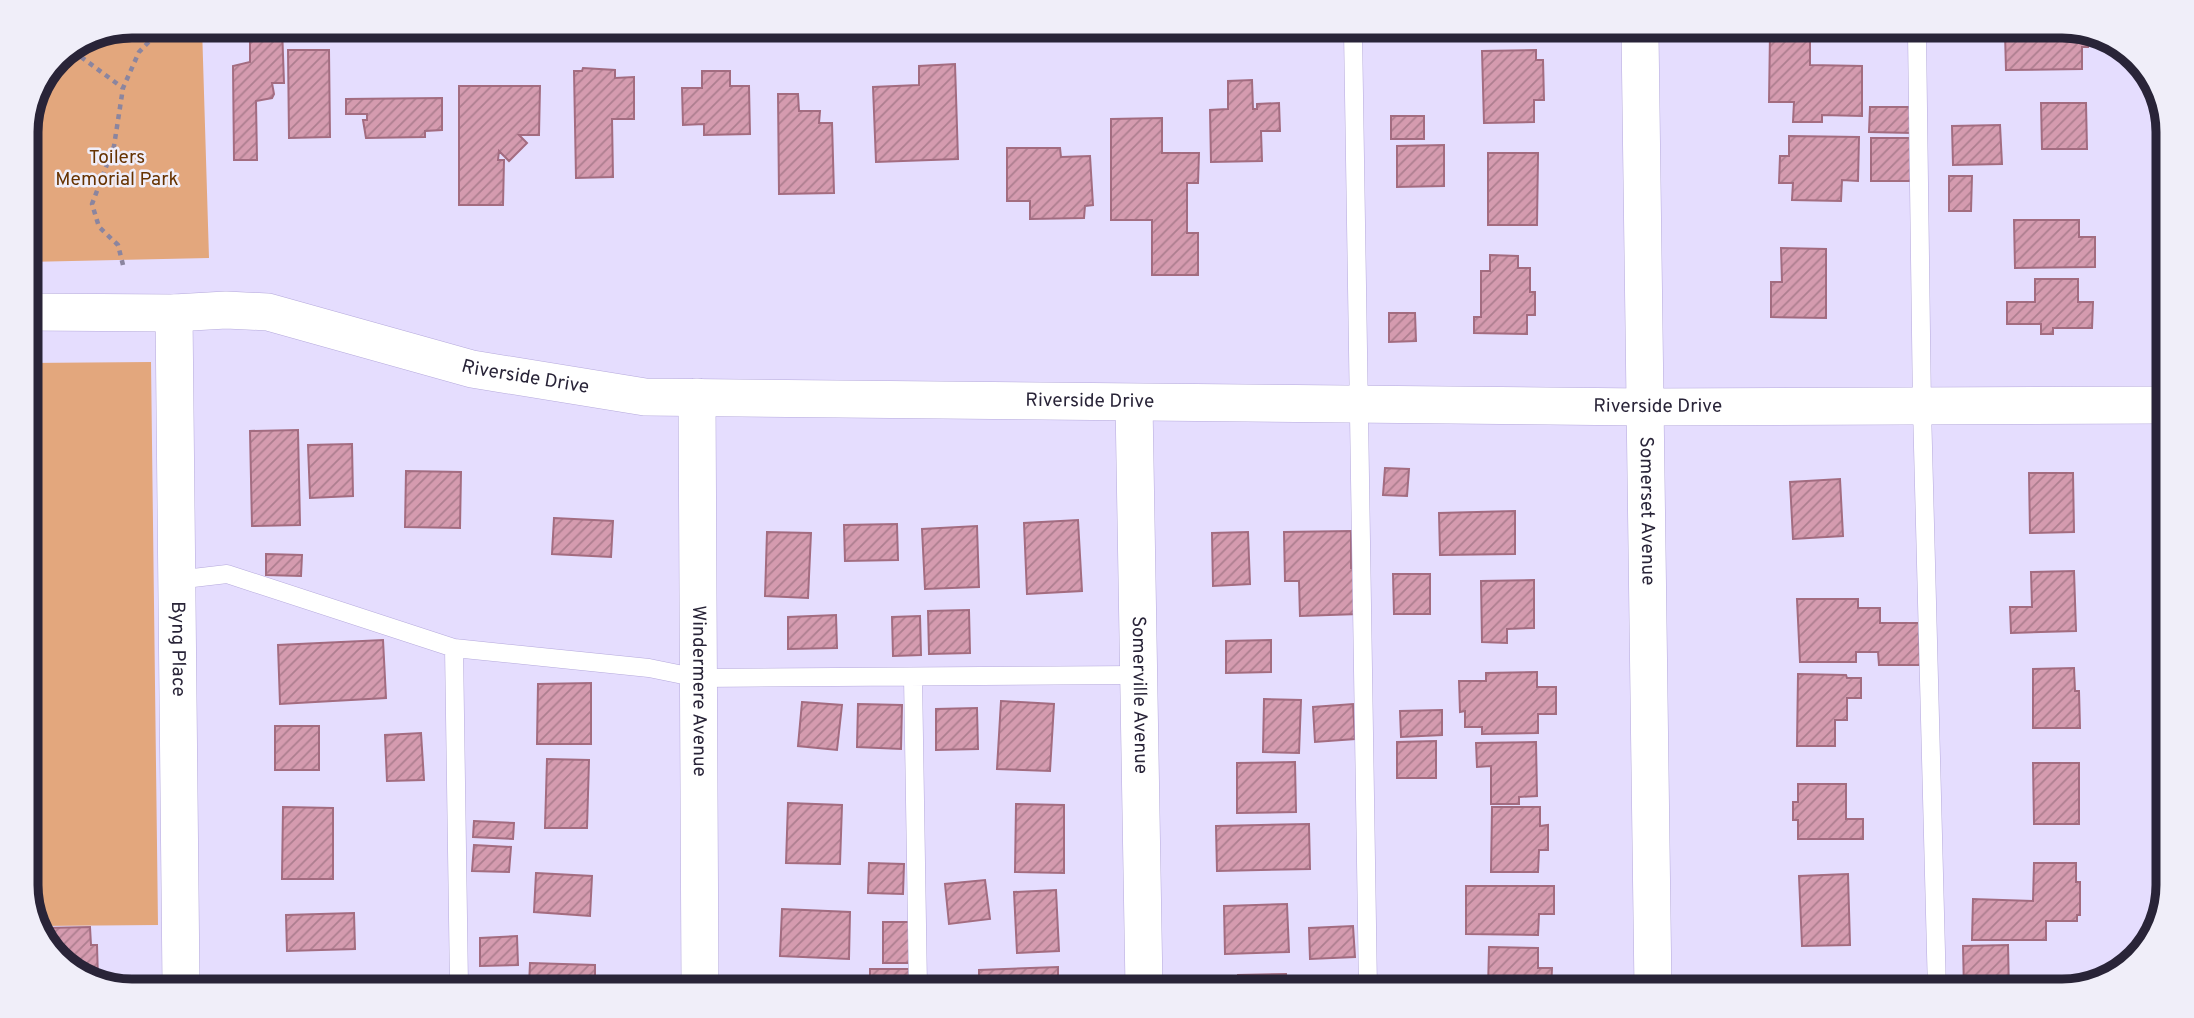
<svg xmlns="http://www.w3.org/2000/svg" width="2194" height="1018" font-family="Overpass,sans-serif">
<defs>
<pattern id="building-hatch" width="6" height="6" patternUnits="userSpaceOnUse" patternTransform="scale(1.75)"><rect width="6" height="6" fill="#d59baf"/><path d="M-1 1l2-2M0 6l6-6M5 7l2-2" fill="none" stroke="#ad7e8f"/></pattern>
</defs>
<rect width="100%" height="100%" fill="#e5ddfe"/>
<path fill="#e3a77d" d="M133,26l69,1 7,231 -183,4v-136l32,-69z
M151,362l7,563 -120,1 -11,-33 -1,-530z"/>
<path fill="url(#building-hatch)" stroke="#a36c80" stroke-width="2" d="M250,27h32l2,56h-12l2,11 -2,4 -16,3 1,59h-23l-1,-94 17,-4z
M1770,33h40v32l52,1v50l-40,-1v7h-29l1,-20h-25z
M2005,34h84l-1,13h-6v22l-76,1z
M288,50h41l1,87 -41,1z
M1536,50v10h7l1,40h-10v22l-50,1 -2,-72z
M955,64l3,95 -82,3 -3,-75 46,-2v-19z
M583,68l32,2v8l19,-1v42h-22l1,58 -37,1 -2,-107h8z
M702,71h28v15h19l1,48 -46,1v-11l-21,1 -1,-37h20z
M1252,80l1,29h4v-5l22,-1 1,28h-19l1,30 -51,1 -1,-52 18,-1v-28z
M459,86h81l-1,49h-20l8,8 -18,18 -10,-10 -1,9h6l-1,45h-44z
M778,94h20l1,17h21l-1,12h13l2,70 -55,1z
M442,98v32l-17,1v6l-59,1 -3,-18h4v-6h-21v-15z
M2041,103h45l1,46h-45z
M1870,107h42v26l-43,-1z
M1391,116h33v23h-33z
M1162,118v35h37l-1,30h-11v50h11v42h-46v-55h-41v-101z
M2000,125l2,39 -49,1 -1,-39z
M1789,136l70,1 -1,44 -16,-1 -1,21 -49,-1 1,-17h-14l1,-27h9z
M1871,138h42v43h-42z
M1444,145v41l-47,1v-41z
M1007,148h53l1,9 29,-1 3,49 -8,1 -1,12 -54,1v-18h-23z
M1488,153h50l-1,72h-49z
M1949,176h23l-1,35h-22z
M2014,220h65v17h16v30l-80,1z
M1781,248l45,1v69l-55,-1v-35h11z
M1490,255l28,1v12h12v24h5v23h-8v19l-53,-1v-16h7v-46h9z
M2035,279h43v23h15l-1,26h-39v6h-12v-10h-34v-22h28z
M1389,313h26l1,28 -27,1z
M298,430l2,95 -48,1 -2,-95z
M352,444l1,52 -43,2 -2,-53z
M1385,468l24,1 -2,27 -24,-1z
M406,471l55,1 -1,56 -55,-1z
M2029,473h44l1,59 -44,1z
M1840,479l3,57 -50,3 -3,-57z
M1515,511v43l-75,1 -1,-42z
M554,518l59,3 -2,36 -59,-3z
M1078,520l4,71 -55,3 -3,-71z
M897,524l1,36 -53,1 -1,-36z
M977,526l2,61 -54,2 -3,-60z
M1351,531v37h7l1,46 -59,2 -1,-35h-14l-1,-49z
M767,532l44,1 -3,65 -43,-2z
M1248,532l2,52 -37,2 -1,-53z
M266,554l36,1 -1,21 -35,-1z
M2074,571l2,60 -65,2 -1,-26h22l-1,-35z
M1393,574h37v40h-36z
M1534,580v48l-27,1v14l-25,-1 -1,-61z
M1797,599h61v9h22v15h39l1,42h-41l-1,-13h-22v10h-56z
M969,610l1,43 -41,1 -1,-43z
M836,615l1,33 -49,1v-32z
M920,616l1,39 -28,1 -1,-39z
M383,640l3,58 -106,6 -2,-59z
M1271,640v32l-45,1v-32z
M2074,668l1,23h4l1,37h-47v-59z
M1537,672v15h19v27h-18v19l-56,1v-7h-17v-16l-5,1 -1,-31h27v-8z
M1798,674l48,1 1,3h14v20h-14v22h-12v26h-38z
M591,683v61h-54l1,-60z
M1264,699l37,1 -2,53 -36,-1z
M1001,701l53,3 -4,67 -53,-2z
M802,702l40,3 -5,45 -39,-4z
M858,704l44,1 -1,44 -44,-2z
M1353,704l2,35 -40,3 -2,-35z
M977,708l1,41 -42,1v-41z
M1442,710v25l-41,2 -1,-26z
M275,726h44v44h-44z
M421,733l3,47 -37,1 -2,-46z
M1436,741v37h-39v-36z
M1536,742l1,54 -18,1v7h-28v-38l-14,1 -1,-24z
M547,759l42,1 -2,68h-42z
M1295,762l1,50 -59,1v-50z
M2033,763h46v61h-45z
M1798,784h48v35h17v20h-65v-19h-5v-18h5z
M788,803l54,2 -2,59 -54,-1z
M1016,804l48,1v68l-49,-1z
M283,807l50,1v71h-51z
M1492,807h48v19l8,-1v25h-9l-1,22h-47z
M474,821l40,2 -1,16 -40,-2z
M1309,824l1,45 -93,2 -1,-45z
M474,845l37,2 -2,25 -37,-1z
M869,863l35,1 -1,30 -35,-1z
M2034,863h42v19h4v33h-3v6h-31v19h-74l1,-41 60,2z
M536,873l56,3 -2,40 -56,-4z
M1848,874l2,71 -48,1 -3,-70z
M985,880l5,39 -41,5 -4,-40z
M1466,886h88v28h-15l-1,21 -72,-1z
M1056,890l3,61 -42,2 -3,-61z
M1287,904l2,48 -64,2 -1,-48z
M782,909l68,3 -1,47 -69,-3z
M354,913l1,36 -68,2 -1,-36z
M883,922h28v41h-28z
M1353,926l2,31 -45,2 -1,-31z
M90,927l1,18h6l1,34 -6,1v3l-47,-38v-17z
M517,936l1,29 -38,1v-28z
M2008,945l1,47 -45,-1 -1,-45z
M1489,947l49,1v20h14l-1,22 -63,-1z
M530,963l65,2v21l-66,-1z
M1058,967v21l-79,-1v-17z
M870,969h40v18h-40z
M1286,974l1,14h-49v-13z
M844,980v7l-57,-1 -1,-1z"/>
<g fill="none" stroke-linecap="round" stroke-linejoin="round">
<defs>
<path id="lane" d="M1353,31l15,958
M1917,34l5,374 15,583
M176,580l51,-6 227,74 195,20 49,10 441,-3
M454,648l5,337
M913,677l5,310"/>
<g id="street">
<path id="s1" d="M1640,33l13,957"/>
<path id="s2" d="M26,312l148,1 52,-3 42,2 204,57 173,28 999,10 521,-2"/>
<path id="s3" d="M174,313l7,671"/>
<path id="s4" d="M697,397l3,589"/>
<path id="s5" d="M1134,403l10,585"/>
</g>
</defs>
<use href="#lane" stroke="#b5a9dc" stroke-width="19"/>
<use href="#street" stroke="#b5a9dc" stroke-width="38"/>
<path stroke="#8b859f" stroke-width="4.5" stroke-dasharray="5 5" stroke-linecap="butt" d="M139,26l10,15
M73,51l50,37
M123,265l-5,-20 -19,-18 -7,-23 22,-58 9,-58 16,-36 25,-26"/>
<use href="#lane" stroke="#fff" stroke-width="18"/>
<use href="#street" stroke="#fff" stroke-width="37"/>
</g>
<g text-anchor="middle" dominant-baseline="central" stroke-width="5" stroke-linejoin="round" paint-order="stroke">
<g font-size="19" fill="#663200" stroke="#f0eef9">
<text x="117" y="158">Toilers<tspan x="117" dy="22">Memorial Park</tspan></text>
</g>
<g font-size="19" fill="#292438" stroke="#f0eef9">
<text stroke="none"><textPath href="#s2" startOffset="508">Riverside Drive</textPath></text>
<text stroke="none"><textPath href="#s2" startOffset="1074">Riverside Drive</textPath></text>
<text stroke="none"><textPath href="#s2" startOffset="1642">Riverside Drive</textPath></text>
<text stroke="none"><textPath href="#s1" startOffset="478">Somerset Avenue</textPath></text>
<text stroke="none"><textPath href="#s3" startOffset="336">Byng Place</textPath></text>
<text stroke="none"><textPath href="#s4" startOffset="294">Windermere Avenue</textPath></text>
<text stroke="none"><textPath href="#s5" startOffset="292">Somerville Avenue</textPath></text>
</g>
</g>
<path d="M0 0H2194V1018H0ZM132 38H2062A94 94 0 0 1 2156 132V885A94 94 0 0 1 2062 979H132A94 94 0 0 1 38 885V132A94 94 0 0 1 132 38Z" fill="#f0eef9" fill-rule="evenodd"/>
<path fill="none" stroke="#292438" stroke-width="9" d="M132 38H2062A94 94 0 0 1 2156 132V885A94 94 0 0 1 2062 979H132A94 94 0 0 1 38 885V132A94 94 0 0 1 132 38Z"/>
</svg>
